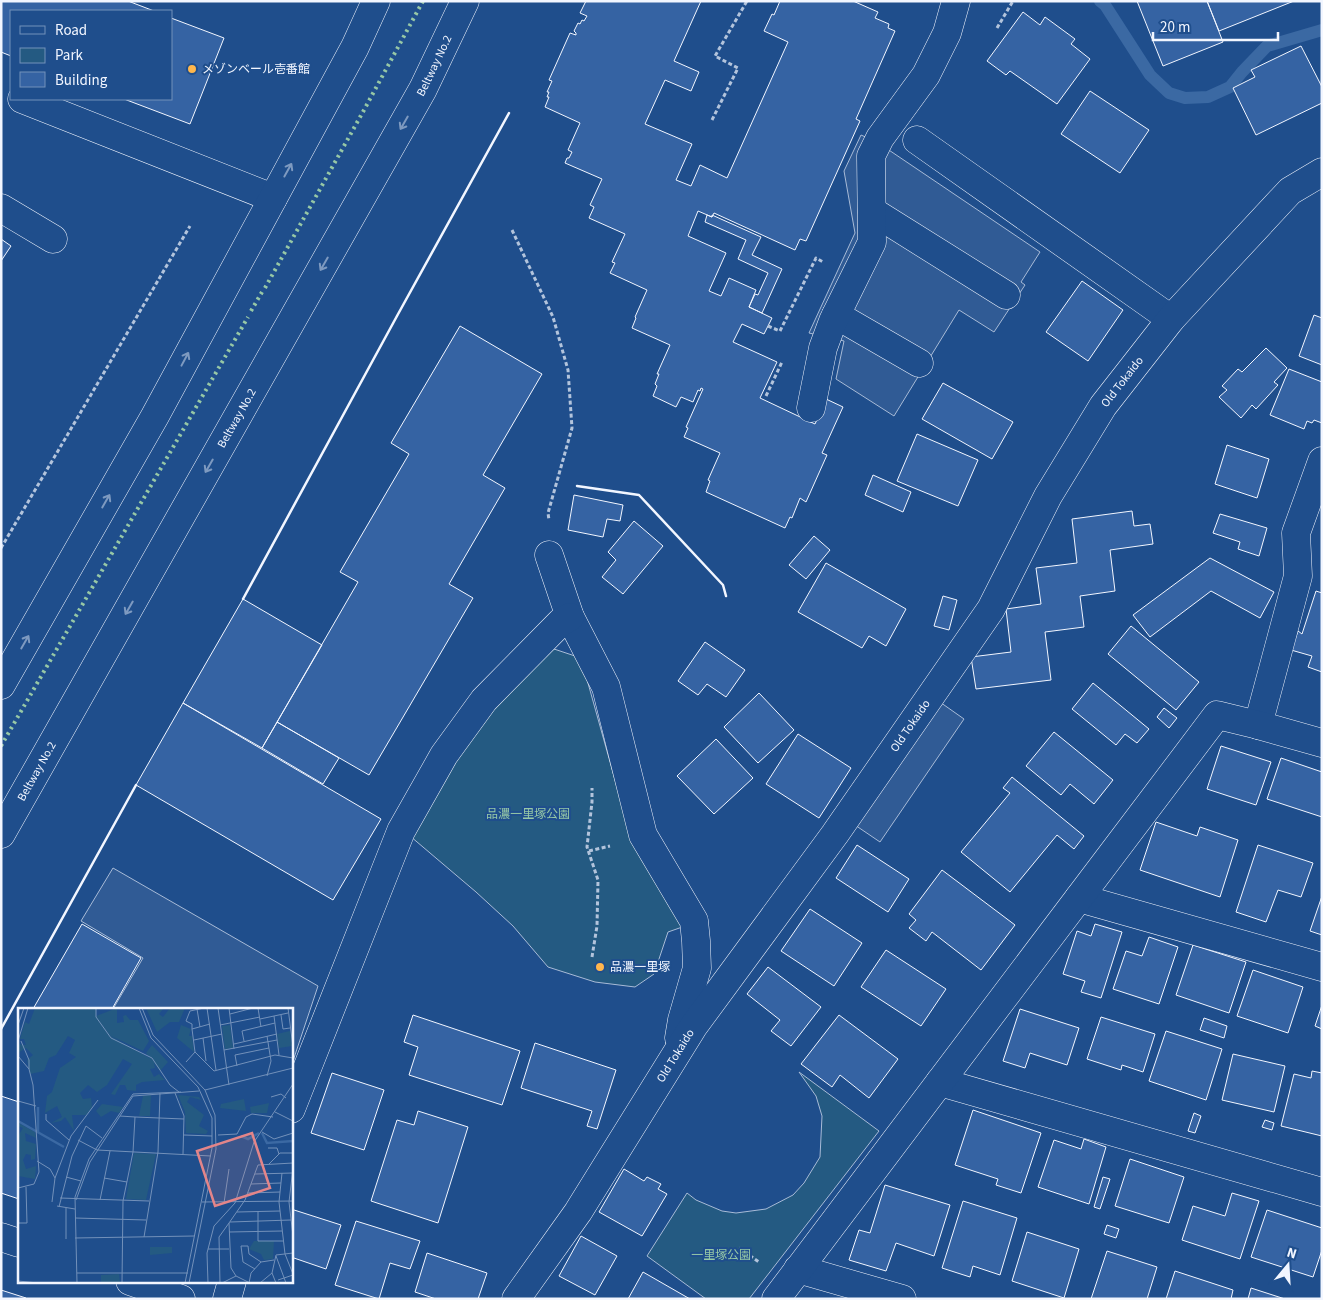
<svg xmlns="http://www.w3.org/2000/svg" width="1323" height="1300" font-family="'Source Sans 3','Noto Sans JP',sans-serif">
<rect width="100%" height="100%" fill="#1f4e8c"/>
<path fill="#245a82" stroke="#a8bbd7" d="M551,648l30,10 48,172 59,95 -20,7 -14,42 -19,13 -40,-5 -47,-15 -35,-41 -37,-34 -66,-56 42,-76 39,-54z
M799,1072l80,59 -130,168h-43l-59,-43 40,-63 9,7 26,11 14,2 30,-4 27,-14 11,-12 16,-26 2,-41 -6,-20z"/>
<path fill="#305b95" stroke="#a8bbd7" d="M861,135l16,7 163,110 -19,30 4,3 -31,47 -35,-22 -65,106 -58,-37 8,-38 -35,-8 46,-100 -11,-62z
M937,700l27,19 -84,123 -28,-19z
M113,868l205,118 -27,81v-58h-178l30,-51 -62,-37z"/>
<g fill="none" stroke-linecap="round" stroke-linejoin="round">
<path stroke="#3b69a3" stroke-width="12" d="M1100,1l5,4 45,70 19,18 16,5 23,-1 22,-10 12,-15 25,-26 55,-16"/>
</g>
<path fill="#3563a3" stroke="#f2f6ff" d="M1,1h127l26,10h-143v45l-10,-4z
M586,1h115l-27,60 25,11 -8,19 -26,-11 -20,44 47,20 -16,36 15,6 9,-21 27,13 61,-136 -24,-11 8,-17 2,1 6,-14h73l25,11 -3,6 14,6 -1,4 7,3 -39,88 4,2 -54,120 -6,-2 -5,11 -81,-37 -2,4 -14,-6 -10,25 38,17 -17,38 12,5 8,-18 27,12 -7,17 23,11 -8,16 -22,-10 -9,18 44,20 -17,36 55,26 11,-25 17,8 -21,46 5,2 -21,47 -6,-4 -8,20 -2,-1 -5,11 -79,-36 4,-11 -2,-1 12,-27 -36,-16 4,-9 -2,-1 17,-38 -2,-1 -1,3 -2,-1 -5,12 -12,-5 -5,10 -23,-11 4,-10 -2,-2 4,-10h-2l13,-29 -38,-17 4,-10 -1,-1 12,-27 -37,-17 5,-10 -3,-1 13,-28 -36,-16 5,-11 -4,-2 12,-26 -37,-16 2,-5h2l3,-6 -4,-2 12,-27 -35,-16 4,-10h-2l2,-5h-2l5,-11 -3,-1 21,-47 6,2v-2l-2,-2 4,-8 2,1 2,-4 2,1 3,-5 -7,-3z
M1137,1h70l16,41 -60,24z
M1207,1h87l-75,30z
M1023,12l17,13 5,-8 30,22 -4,5 19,15 -33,45 -47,-33 -4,4 -19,-14z
M171,18l53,20 -34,86 -66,-25h47z
M1301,46l21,41v16l-66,32 -23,-47 22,-11 -4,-7z
M1090,91l59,39 -29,43 -59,-39z
M707,215l5,2v-2l49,22 -9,18 30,14 -20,44 -13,-6 6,-13 3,1 10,-22 -30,-14 8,-19 -41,-18z
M1,239l10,7 -10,15z
M1082,281l41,29 -35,51 -42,-29z
M1314,315l8,3v47l-23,-9z
M460,326l82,48 -59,101 22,13 -56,96 24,14 -104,177 -92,-53 81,-140 -18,-10 69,-118 -18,-11z
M1266,348l21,20 -13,14 4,3 -22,24 -4,-4 -11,13 -22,-21 8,-7 -5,-4 16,-17 4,3z
M1289,369l33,13v41l-8,-3 -2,3 -5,-2 -3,8 -34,-14z
M943,383l70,39 -21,37 -70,-40z
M917,434l61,26 -20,46 -61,-25z
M1227,445l42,14 -12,39 -42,-14z
M873,475l38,17 -8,20 -38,-17z
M574,495l49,10 -3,16 -13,-2 -4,18 -35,-7z
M1132,511l2,15 16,-2 3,20 -43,6 5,41 -35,5 4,31 -39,5 6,48 -75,9 -5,-32 40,-5 -5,-43 35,-5 -5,-36 41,-5 -5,-44z
M1220,514l47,14 -8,28 -21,-7 2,-7 -27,-9z
M634,521l29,25 -40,48 -21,-17 14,-17 -8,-8z
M814,536l16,14 -24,29 -17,-14z
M1210,558l64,34 -14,26 -49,-27 -61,46 -17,-22z
M826,563l80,46 -20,37 -17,-10 -7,12 -64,-36z
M1316,591l6,2v79l-14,-5 4,-11 -21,-6 7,-19 4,3z
M943,596l14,4 -8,30 -15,-4z
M243,599l79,46 -60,103 -79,-45z
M1131,626l68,56 -23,28 -68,-56z
M705,642l40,28 -19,27 -19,-13 -9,11 -20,-14z
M1093,683l56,46 -12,14 -12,-9 -9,11 -44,-36z
M759,693l35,37 -36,33 -34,-36z
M183,703l198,116 -48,81 -197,-115z
M1164,708l13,10 -8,10 -12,-11z
M277,722l62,36 -16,26 -61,-36z
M1054,732l59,48 -19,24 -24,-20 -9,11 -35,-29z
M798,734l53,34 -32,50 -53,-34z
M716,739l37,39 -39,36 -37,-38z
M1221,746l50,16 -15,43 -49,-16z
M1281,758l41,14v45l-55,-18z
M1012,777l72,59 -10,13 -17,-14 -47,57 -49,-40 49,-59 -7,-5z
M1156,822l41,14 3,-9 38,13 -18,57 -80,-27z
M857,845l52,34 -21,33 -52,-34z
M1258,845l55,18 -12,34 -23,-7 -12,32 -30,-10z
M942,870l73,55 -34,45 -49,-38 -6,9 -17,-13 7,-8 -7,-6z
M1322,896v39l-12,-4z
M810,909l52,34 -28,43 -53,-35z
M82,924l59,34 -29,51h-79z
M1095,924l27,8 -21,66 -20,-6 4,-11 -22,-7 14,-43 14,5z
M1149,937l29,10 -19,57 -46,-15 13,-38 16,5z
M1193,945l53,17 -17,51 -53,-18z
M886,950l60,39 -25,37 -60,-39z
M768,967l53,40 -30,39 -20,-15 9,-11 -33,-26z
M1253,970l50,17 -15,46 -51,-17z
M1322,1005v24l-7,-3z
M1020,1009l59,19 -12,37 -37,-12 -5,15 -22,-7z
M413,1015l107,36 -18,54 -93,-30 9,-28 -14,-5z
M839,1015l59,44 -29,39 -29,-23 -8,12 -31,-23z
M1101,1017l54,17 -12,38 -21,-7 -1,5 -34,-11z
M1204,1018l23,8 -3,12 -24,-8z
M1166,1031l56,18 -16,51 -57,-19z
M535,1043l81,27 -19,59 -10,-3 5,-15 -71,-23z
M1233,1054l52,12 -11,46 -52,-12z
M1312,1071l10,2v63l-41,-10 13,-52 17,4z
M332,1073l52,17 -20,60 -53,-17z
M1,1096l18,6v97l-18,-6z
M973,1110l68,23 -20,60 -25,-8 2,-6 -43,-14z
M418,1111l50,16 -30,96 -67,-22 26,-81 17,5z
M1194,1113l7,3 -6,17 -7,-2z
M1265,1120l9,3 -2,7 -10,-3z
M1084,1139l22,8 -17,57 -51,-17 16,-47 27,9z
M1130,1159l54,18 -15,46 -54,-17z
M624,1169l20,12 3,-4 14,7 -3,5 9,5 -25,42 -43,-24z
M1103,1177l7,2 -10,30 -6,-2z
M885,1185l65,20 -16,51 -38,-13 -10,28 -37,-11 10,-30 11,3z
M1232,1193l27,8 -19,58 -58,-19 11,-34 32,10z
M963,1201l54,17 -17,57 -27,-9 -3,11 -28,-9z
M291,1209l50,16 -15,44 -35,-12z
M1267,1210l55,18v22l-9,27 -62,-20z
M356,1221l64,20 -10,28 -20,-6 -11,36 -44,-14z
M1107,1225l12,4 -3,9 -12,-4z
M1027,1232l52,17 -15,49 -52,-17z
M581,1236l36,20 -22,39 -36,-19z
M1107,1251l50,16 -10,32h-56z
M427,1253l60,20 -9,26h-42l-21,-7z
M1175,1271l58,19 -2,9h-65z
M643,1272l47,27h-62z
M1251,1288l34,11h-37z
M1,1290l25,8v1h-25z"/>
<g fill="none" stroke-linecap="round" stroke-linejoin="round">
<defs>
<g id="minor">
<path d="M22,99l251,99"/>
<path d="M917,140l254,179"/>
<path d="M1,208l52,31"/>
<path d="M872,211l134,84"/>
<path d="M836,315l83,48"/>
<path d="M811,408l12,-60 10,-27 39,-79 -1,-86 9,-18 46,-63 21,-42 9,-32"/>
<path d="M549,555l21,62 36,70 37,148 51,86 2,20 1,27 -15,52 -3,18"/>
<path d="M1258,725l40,-149 -2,-43 26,-72"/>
<path d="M1079,898l243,69"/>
<path d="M940,1082l382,110"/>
<path d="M291,1109l110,-278 43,-76 40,-55 77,-78 9,-5"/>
<path d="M1,1237l18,6"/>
<path d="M798,1269l104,30"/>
<path d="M130,1281l51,18"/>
<path d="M227,1299l5,-18"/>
<path id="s1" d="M516,1299l62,-87 115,-185 142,-193 156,-225 57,-113 55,-90 68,-87 119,-128 32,-19"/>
<path d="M776,1299l441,-584 41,10 64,18"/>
</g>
<g id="major">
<path d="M1,685l154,-269 200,-369 21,-46"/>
<path id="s2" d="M1,834l422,-745 42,-88"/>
</g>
</defs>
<use href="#minor" stroke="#f2f6ff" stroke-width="29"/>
<use href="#major" stroke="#f2f6ff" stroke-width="29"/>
<path stroke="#b3c4dc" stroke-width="3" stroke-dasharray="4 2.5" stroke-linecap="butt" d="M997,28l16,-27
M712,120l26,-52 -23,-12 32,-55
M512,230l41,87 15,53 4,58 -24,85 1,7
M768,326l12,5 36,-73 7,4
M766,396l16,-34
M1,548l189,-322
M589,851l21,-5
M592,957l5,-31 1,-46 -11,-33 5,-45v-14
M739,1248l20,14"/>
<use href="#minor" stroke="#1f4e8c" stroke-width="28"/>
<use href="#major" stroke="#1f4e8c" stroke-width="28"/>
<path stroke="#97c8a6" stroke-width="4" stroke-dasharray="2.5 4" stroke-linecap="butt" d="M265,288l99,-178 59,-109
M251,311l11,-19
M1,746l247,-429"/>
<path stroke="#f2f6ff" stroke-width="2.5" d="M577,486l62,9 84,90 3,11
M243,599l154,-283 112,-203
M1,1029l135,-244"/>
</g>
<defs><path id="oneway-shaft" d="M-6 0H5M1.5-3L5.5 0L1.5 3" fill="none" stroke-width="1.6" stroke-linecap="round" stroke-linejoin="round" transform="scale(1.25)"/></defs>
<g stroke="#7e9ac0">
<use href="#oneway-shaft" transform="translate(404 123) rotate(120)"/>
<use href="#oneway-shaft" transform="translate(288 170) rotate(-61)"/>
<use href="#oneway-shaft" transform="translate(324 264) rotate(120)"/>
<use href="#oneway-shaft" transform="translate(185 359) rotate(-62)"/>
<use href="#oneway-shaft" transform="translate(209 466) rotate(120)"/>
<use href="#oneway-shaft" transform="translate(106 501) rotate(-60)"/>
<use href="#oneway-shaft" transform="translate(129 608) rotate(120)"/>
<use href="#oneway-shaft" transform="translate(25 642) rotate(-60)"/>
</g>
<g fill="#ffb74d" stroke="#1f4e8c" stroke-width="2">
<circle cx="192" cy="69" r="5"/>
<circle cx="600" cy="967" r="5"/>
</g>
<g text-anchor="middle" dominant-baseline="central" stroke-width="4" stroke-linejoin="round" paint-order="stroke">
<g font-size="12" fill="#f2f6ff" stroke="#1f4e8c">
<text stroke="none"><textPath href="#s2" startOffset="882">Beltway No.2</textPath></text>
<text stroke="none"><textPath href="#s1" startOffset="1101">Old Tokaido</textPath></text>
<text stroke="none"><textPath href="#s2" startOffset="478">Beltway No.2</textPath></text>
<text stroke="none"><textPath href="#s1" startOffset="696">Old Tokaido</textPath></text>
<text stroke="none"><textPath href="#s2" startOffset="72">Beltway No.2</textPath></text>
<text stroke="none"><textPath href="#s1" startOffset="291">Old Tokaido</textPath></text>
</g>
<g font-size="12" fill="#f2f6ff" stroke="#1f4e8c" text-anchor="start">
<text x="202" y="69">メゾンベール壱番館</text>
<text x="610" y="967">品濃一里塚</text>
</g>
<g font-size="12" fill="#97c8a6" stroke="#1f4e8c">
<text x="528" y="814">品濃一里塚公園</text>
<text x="721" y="1255">一里塚公園</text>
</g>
</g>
<g transform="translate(18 1008)">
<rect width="275" height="275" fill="#1f4e8c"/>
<path d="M17,0h61v8l21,-8v15l7,-1 -1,-6 3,-1 4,5h8l11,21 -6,10 -34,-16 44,25 2,8 -5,1 4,8 5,-3 6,6 -23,2 -6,3v6l-9,-1 -2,-5h-5l-5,10 -4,-1 21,-30 -9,-5 -16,26 -10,7 -9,-7 -8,8 3,6 8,-1 1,9 -6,8h-14l2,16 -9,-14 -4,4 -10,2 11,-6 -5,-11 -12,7 2,-17 5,-4 8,-24 16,-11 -7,-4 6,-13 -7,-4 -12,19 -7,3 -5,13 -14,3 -3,-14 6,-5 -7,-7 -8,5v-6l1,-3 7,1 -2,-6h-4l5,-17 4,2zM128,0h18l-5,6 4,3 7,-9h15l-6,14h-9l-13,10zM163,17l10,4 -2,7h3l2,16 -17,-14zM212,17l3,23 -8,1 -3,-23zM272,23l2,15 -13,2 -2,-14zM134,37l16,17 -8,9 -14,-18zM133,87l-1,21h-11l4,-20zM160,87l21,2 2,3 -11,-3 -3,5 17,13 -5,11 9,5 -2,3 -20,-1 -1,-21zM226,91l2,12 -26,-3 1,-4zM251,95l-2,10h-16l-1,-6zM84,96l21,3 -4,6 -8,-2 -10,6 -5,-6zM1,115l16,9 1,6 -11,-5 1,8 10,3 -1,15 -4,1v-5l-5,-1 -3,6 3,9 10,-3 -1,13 -17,-3v-40l5,-8 -5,-2zM116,145l22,1 -10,46 -20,-1zM236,233h20l-1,18 -9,1 -3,-6 -12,-5zM132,239h22v6l-22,2zM101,266l1,9h-19v-8z" fill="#245a82"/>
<path fill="none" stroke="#3b69a3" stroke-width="2.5" d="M20,99v26M0,113l46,26M244,125l5,10 26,-2M223,128l7,3 11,-6"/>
<path fill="none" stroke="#7391ba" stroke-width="1" d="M78,0v9l15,21 41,20 18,27 9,7M121,0l12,30 47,49 14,31v30l-27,135M124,0l11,27 52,55 10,25 1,34 -27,134M189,0l9,62M200,0l11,77M211,0l5,41M240,0l3,19M270,0l5,39M179,1l3,18M212,6l23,-6M263,7l2,14 7,-1M256,8l5,39M242,11l28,-6M0,17l6,-17M202,17l40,-8M174,21v-5l-6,-3 4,-10 14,-3M249,28l4,25 -4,15M185,30l3,23M176,32l28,-6M0,33l10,-33M3,33l8,19v9M226,33l-2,-10 33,-8M216,36l43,-10M206,42l53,-10M177,44l19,19 61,-16 18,3M0,48l11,13 4,16 6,87 -5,12 -16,4M168,54l9,-10 -3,-23 18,-5M219,58l-2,-11 34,-7M187,82l88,-22M157,85l9,23 -1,38M253,89l10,-3 5,4M0,93l18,5M257,104l18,9M28,106v6l23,20M102,108l15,1 -2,35 -10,49 -1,82M117,109l49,2M244,124l12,7 19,-6M166,127l28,1M200,127l19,-1 9,-17 6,-3 21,3M60,132l19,10 114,6M250,140h9l2,6M19,153l13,8 5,9 -3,24M251,156l11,-11h13M275,160l-4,34 4,34M264,165l-3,29 6,52 8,20M237,166l38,-1M48,169l15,4M37,170l16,-42 27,-36M86,170l23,4M233,176l30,-1M230,185l32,-1M42,190l89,3M58,192l14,-38 43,-66 66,-5M82,192l10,-49M184,194l91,-1M206,195l5,-34M39,198l18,3M41,199l13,-51 14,-30 16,12M48,200v31M219,204l43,-1M240,204v29h25M57,210l71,2M212,214l61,-2M0,215h9l-1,-36M211,224l53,-1M126,229l14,-85 2,-59M57,230l119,-2M190,241h21M258,248l10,27M237,261l-12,-7 -2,-16h7l1,8 12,8M59,265h111M260,272l15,-5M0,273l20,2M59,275l-2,-86 14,-38 44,-65 48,-2M190,275l-1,-30 7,-27 21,-23 19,-61 39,-58M202,275l-1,-46 10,-14M204,275l14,-7M231,275l2,-10 10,-11 13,-2M232,275l-14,-7 -5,-8 -2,-45 16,-23 13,-35 35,-2M242,275l12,-10M258,275l-4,-10 4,-18 17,-2"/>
<path fill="#e38589" fill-opacity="0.15" stroke="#e38589" stroke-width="2.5" d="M234,125l18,55 -55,18 -18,-55z"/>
<rect width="275" height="275" fill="none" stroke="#f2f6ff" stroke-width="2.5"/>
</g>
<rect width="1323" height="1300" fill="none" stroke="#f2f6ff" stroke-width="5"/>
<rect x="10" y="10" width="162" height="90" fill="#1f4e8c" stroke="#7391ba"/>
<rect x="20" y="26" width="25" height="8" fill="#1f4e8c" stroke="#7391ba"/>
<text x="55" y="35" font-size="15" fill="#f2f6ff">Road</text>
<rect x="20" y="48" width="25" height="15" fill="#245a82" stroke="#7391ba"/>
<text x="55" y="60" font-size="15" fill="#f2f6ff">Park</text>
<rect x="20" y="72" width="25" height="15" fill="#3563a3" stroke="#7391ba"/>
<text x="55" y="85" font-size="15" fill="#f2f6ff">Building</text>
<g transform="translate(1288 1265) rotate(18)" stroke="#1f4e8c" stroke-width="4" paint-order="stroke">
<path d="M0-4L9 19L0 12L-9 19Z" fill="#f2f6ff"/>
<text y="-8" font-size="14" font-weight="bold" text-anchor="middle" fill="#f2f6ff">N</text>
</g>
<path d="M1153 32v8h125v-8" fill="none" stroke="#f2f6ff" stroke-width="2.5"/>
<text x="1160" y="32" font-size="15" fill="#f2f6ff" stroke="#1f4e8c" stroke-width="4" paint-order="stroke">20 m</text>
</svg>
